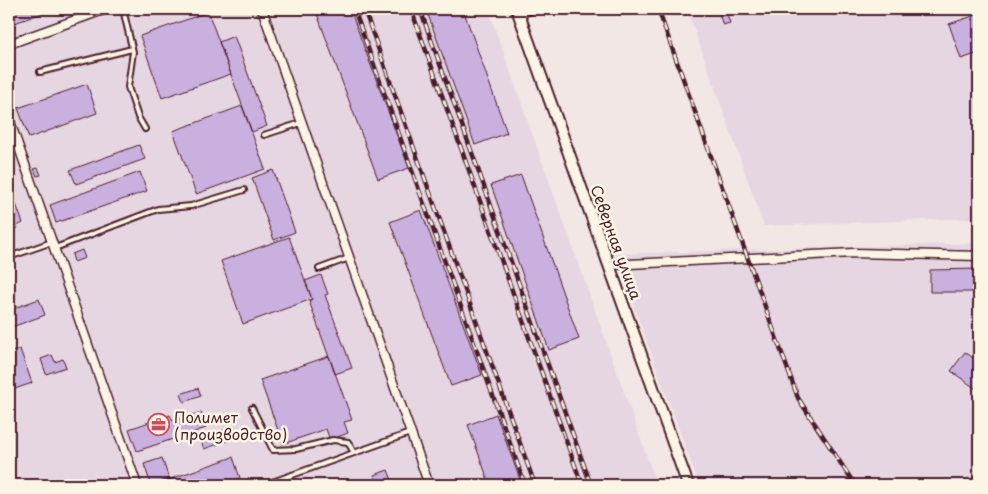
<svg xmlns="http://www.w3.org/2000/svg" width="988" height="494" font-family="'Playpen Sans',sans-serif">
<rect width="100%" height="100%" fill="#f2e7e4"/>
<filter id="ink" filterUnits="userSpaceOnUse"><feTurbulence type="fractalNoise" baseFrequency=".02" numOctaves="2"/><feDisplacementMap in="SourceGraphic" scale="10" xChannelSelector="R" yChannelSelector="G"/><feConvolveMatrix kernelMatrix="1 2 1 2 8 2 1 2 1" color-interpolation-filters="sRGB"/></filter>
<g filter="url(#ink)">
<path fill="#e6d6e2" d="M9,9h479l169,476h-648z
M687,9h292v209l-215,8z
M979,243v242h-280l-84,-231z"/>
<path fill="#cab0df" stroke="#4a1f2b" d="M9,9h45l-45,16z
M332,9h18l59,159 -31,11 -61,-165z
M426,9h37l44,124 -32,12z
M717,9h8l5,14 -7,2z
M881,9h16l-14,5z
M208,12l23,62 -69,24 -22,-62z
M979,14v39l-18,6 -12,-35z
M234,36l33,90 -15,6 -33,-90z
M87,84l10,29 -68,25 -11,-30z
M242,106l23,63 -69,25 -23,-63z
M139,145l6,14 -69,25 -6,-14z
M38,168l3,7 -4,1 -3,-7z
M273,170l22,62 -21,8 -22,-62z
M140,172l7,19 -91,32 -6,-18z
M521,175l58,164 -30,11 -58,-165z
M10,188l13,35 -6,3 1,2 -4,1 -1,-2 -4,1v-39z
M421,210l61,165 -31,11 -61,-164z
M289,237l23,62 -69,25 -22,-63z
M82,250l3,8 -11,4 -2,-8z
M979,269v23h-49v-22z
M321,275l7,19 -3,1 27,73 -17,6 -26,-73 3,-2 -7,-18z
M39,299l6,16 -36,13v-18z
M20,349l12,34 -23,8v-38z
M965,352l14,10v29l-28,-20z
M52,355l3,7 8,-3 3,8 -20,7 -5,-15z
M329,356l23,64 -8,2 4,11 -18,7 -4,-11 -43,15 -23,-64z
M198,388l3,8 -17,6 -3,-8z
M201,412l5,16 -69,23 -8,-22 41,-14 3,6z
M496,414l26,71h-32l-22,-60z
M234,427l4,10 -34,12 -4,-11z
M233,457l7,21 -20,7h-67z
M162,458l7,21 -18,6 -7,-21z
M388,470l6,15h-16l-4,-10z
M81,480l2,5h-16z
M108,480l2,5h-15z"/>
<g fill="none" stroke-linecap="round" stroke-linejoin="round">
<defs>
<path id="service" d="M123,9l10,43 -5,35 10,30 7,12
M520,15l17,-6
M40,72l92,-23
M264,135l37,-12
M55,248l103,-39 33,-3 53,-16
M9,257l43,-15
M319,269l30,-11
M252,408l21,42 23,-1 37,-9 15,2 6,11
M264,485l146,-52"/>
<path id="minor" d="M262,9l167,476
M9,44l97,-35
M9,119l128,366
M609,265l245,-12 125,3"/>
<path id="secondary" d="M517,9l171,476"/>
</defs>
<use href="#service" stroke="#4a1f2b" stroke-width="8"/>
<use href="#minor" stroke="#4a1f2b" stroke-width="11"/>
<use href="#secondary" stroke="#4a1f2b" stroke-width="14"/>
<use href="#service" stroke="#fcf5e5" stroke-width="4"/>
<use href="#minor" stroke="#fcf5e5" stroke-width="8"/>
<use href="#secondary" stroke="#fcf5e5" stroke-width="10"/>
<defs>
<path id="rail" d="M354,9l171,476
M364,9l171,476
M411,9l171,476
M420,9l60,166 111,310
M658,9l140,389 53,81 8,6"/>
</defs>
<use href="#rail" stroke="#4a1f2b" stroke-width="4.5"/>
<use href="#rail" stroke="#fcf5e5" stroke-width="2.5" stroke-dasharray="8" stroke-linecap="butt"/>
</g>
</g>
<defs>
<symbol id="office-ring" viewBox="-11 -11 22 22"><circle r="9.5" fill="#fcf5e5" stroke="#d1495b" stroke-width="1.5"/><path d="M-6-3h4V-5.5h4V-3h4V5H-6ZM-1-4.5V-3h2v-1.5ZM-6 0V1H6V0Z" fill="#d1495b"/></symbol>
</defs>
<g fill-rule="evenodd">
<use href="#office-ring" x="146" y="412" width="25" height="25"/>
</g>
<g text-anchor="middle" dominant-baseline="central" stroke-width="5" stroke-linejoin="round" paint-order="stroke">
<g font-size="15" fill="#4a1f2b" stroke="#fcf5e5">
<text transform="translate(617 242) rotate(70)">Северная улица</text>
</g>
<g font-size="15" fill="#4a1f2b" stroke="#fcf5e5" text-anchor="start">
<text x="174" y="416">Полимет<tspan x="174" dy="17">(производство)</tspan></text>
</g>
</g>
<rect width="988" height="494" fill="none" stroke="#fcf5e5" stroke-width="30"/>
<rect x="15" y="15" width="958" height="464" fill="none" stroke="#4a1f2b" stroke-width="2" filter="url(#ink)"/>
</svg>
